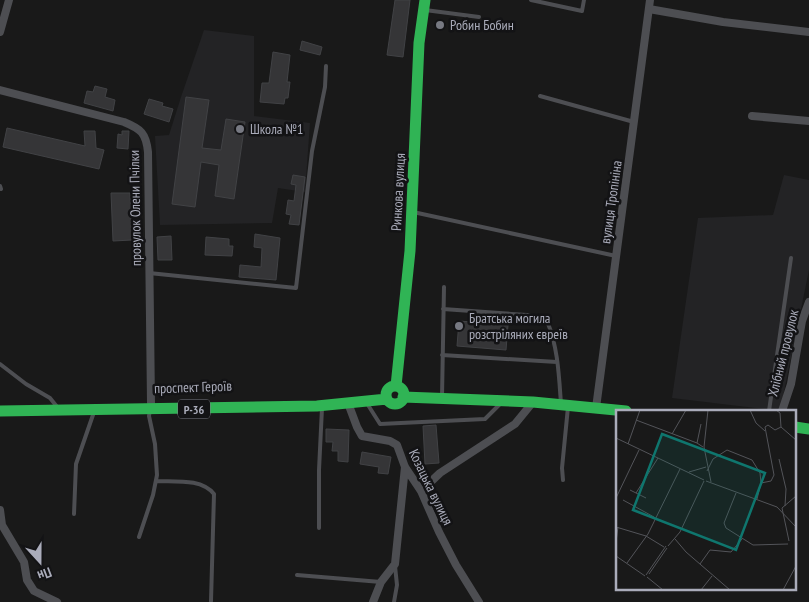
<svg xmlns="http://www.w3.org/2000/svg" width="809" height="602" font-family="'PT Sans Narrow',sans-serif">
<rect width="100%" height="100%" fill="#191919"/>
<path fill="#232325" d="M204,30l50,6v80l56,7 -5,69 -27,-4 -6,35 -112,2 -5,-89 14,-1 12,-38z
M784,175l25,5v90l-29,141 -108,-13 26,-180 75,-3z"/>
<path fill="#353537" stroke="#414245" d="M395,0h15l-7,57 -16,-2z
M302,41l20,6 -2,8 -20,-5z
M273,52l17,3 -3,27h3l-2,16h-3l-1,6 -24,-2 2,-19h7z
M95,86l12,3 -2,8 10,3 -2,11 -29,-8 3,-12 6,1z
M186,97l23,3 -7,48 19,2 5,-31 19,3 -11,77 -19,-3 4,-31 -18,-3 -6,45 -23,-3z
M149,99l14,4 -1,3 11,3 -4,13 -25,-8z
M7,128l78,18 -1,-15h11l1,17 8,2 -5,19 -96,-22z
M122,131h7l-1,18 -11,-1 1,-14 4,1z
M293,175l12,2 -6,48 -10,-1 2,-9 -5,-1 2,-14 6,1 2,-16 -5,-1z
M111,193h19l2,47 -19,1z
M255,234l25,4 -4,42 -37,-3 1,-12 21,2 1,-19 -8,-1z
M171,236l1,24h-14l-1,-23z
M206,237l23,2v7h4l-1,10 -27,-1z
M459,321l49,4 -2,25 -49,-4z
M436,425l3,38 -14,1 -2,-38z
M326,429l23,1 -1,32 -10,-1v-10h-6l1,-9h-7z
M362,452l29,5 -3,17 -10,-1 1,-6 -19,-3z"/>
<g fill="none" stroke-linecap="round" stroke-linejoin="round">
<path stroke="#4d4e52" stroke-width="4" d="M531,0l51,11 2,-11
M425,10l54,7
M540,96l94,26
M0,186l1,3
M413,212l203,44
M149,273l147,15 16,-137 13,-64 1,-21
M443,309l84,6 20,6c11,26 12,55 14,83
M442,355l115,7
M0,364l26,20 24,14 8,10
M442,397l2,-110
M368,405l12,19 105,-5 16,-16
M769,411l22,-153
M563,480l-1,-12 6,-61
M156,481c19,1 45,-3 58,13l-3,107
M74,514l2,-50 18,-52
M319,528v-58l3,-62
M139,537l14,-42 4,-20 -2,-31 -6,-28 1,-6
M297,575l84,7
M394,602l3,-17 -2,-19"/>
<path stroke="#4d4e52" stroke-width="8" d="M649,9l74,13 86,10
M0,32l9,-32
M0,90l124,32c17,7 22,11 24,30l3,251
M752,116l57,5
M348,403l9,24 5,9 28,5 7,4 8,22 16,24 18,41 17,33 23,37
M596,408l54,-408
M782,411l9,-27 11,-63 7,-19
M421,491l19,-18 75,-49 18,-22
M0,510l2,15h-2
M2,525l22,37 3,18 7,11 23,11
M373,602l8,-20 14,-18 10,-97"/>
<path stroke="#30b455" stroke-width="11" d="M396,386l14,-135 9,-208 6,-43
M386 395a9 9 0 1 1 18 0a9 9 0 1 1-18 0Z
M403,397l130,5 93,9
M0,411l317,-5 70,-7
M795,427l14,2"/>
</g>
<g fill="#777982" stroke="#131315" stroke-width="2">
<circle cx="440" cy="25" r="5"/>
<circle cx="240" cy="129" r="5"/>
<circle cx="459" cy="326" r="5"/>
</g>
<g text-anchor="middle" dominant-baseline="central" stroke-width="5" stroke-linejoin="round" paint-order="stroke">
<rect fill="#131315" stroke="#7d7e88" stroke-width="1" x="178" y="399.5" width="32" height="19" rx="4"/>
<g font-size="12" font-weight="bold" fill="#aaacba">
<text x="194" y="409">Р-36</text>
</g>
<g font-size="14" fill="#aaacba" stroke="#131315" text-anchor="start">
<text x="450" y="25">Робин Бобин</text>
<text x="250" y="129">Школа №1</text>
<text x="469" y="318">Братська могила<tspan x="469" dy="16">розстріляних євреїв</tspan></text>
</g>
<g font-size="14" fill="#aaacba" stroke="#131315">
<text transform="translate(398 192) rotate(-87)">Ринкова вулиця</text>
<text transform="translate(611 202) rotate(-82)">вулиця Тропініна</text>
<text transform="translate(135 208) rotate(-91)">провулок Олени Пчілки</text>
<text transform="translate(783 353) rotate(-76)">Хлібний провулок</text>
<text transform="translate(193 387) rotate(-2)">проспект Героїв</text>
<text transform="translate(431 487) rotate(64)">Козацька вулиця</text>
</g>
</g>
<g transform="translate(616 410)">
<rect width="180" height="180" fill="#191919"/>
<path fill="none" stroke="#535459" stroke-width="1" d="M92,0l-4,37 7,35M134,0l6,13 9,8M160,0l4,3 1,14M20,10l61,23M85,14l-4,19 6,4M165,17l15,13M56,24l14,-24M0,28l88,42M12,34l12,-34M163,49l7,30 -1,17M91,61l6,-12 14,-9 25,10 8,13 1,10M73,62l17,-5M90,71l71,26 19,20M14,80l16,8M20,83l22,-35M120,83l-12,30 2,5 27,17 35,-1M0,88l23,-48M141,89l4,-16 10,-2 3,-6 -9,-48 3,-2 7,5 6,-3M7,90l31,17M0,117l30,9 18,11M59,129l11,13 44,38M173,131l-7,-33 14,-12M0,132l2,-15M52,136l12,-14 24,-51M0,146l29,20M11,153l21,-29 32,-65M84,154l10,-14 21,2 11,-13M33,164l18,-26M30,165l20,-29M31,167l16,13M85,180l11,-14M167,180l13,-24"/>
<path fill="#0f766e" fill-opacity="0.15" stroke="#0f766e" stroke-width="2.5" d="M46,24l103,39 -29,77 -103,-40z"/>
<rect width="180" height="180" fill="none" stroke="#aaacba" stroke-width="2.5"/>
</g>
<g transform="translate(40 562) rotate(159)" stroke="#131315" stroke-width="4" paint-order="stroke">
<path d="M0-4L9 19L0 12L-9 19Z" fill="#aaacba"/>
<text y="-8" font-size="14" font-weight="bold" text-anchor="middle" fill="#aaacba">Пн</text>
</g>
</svg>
